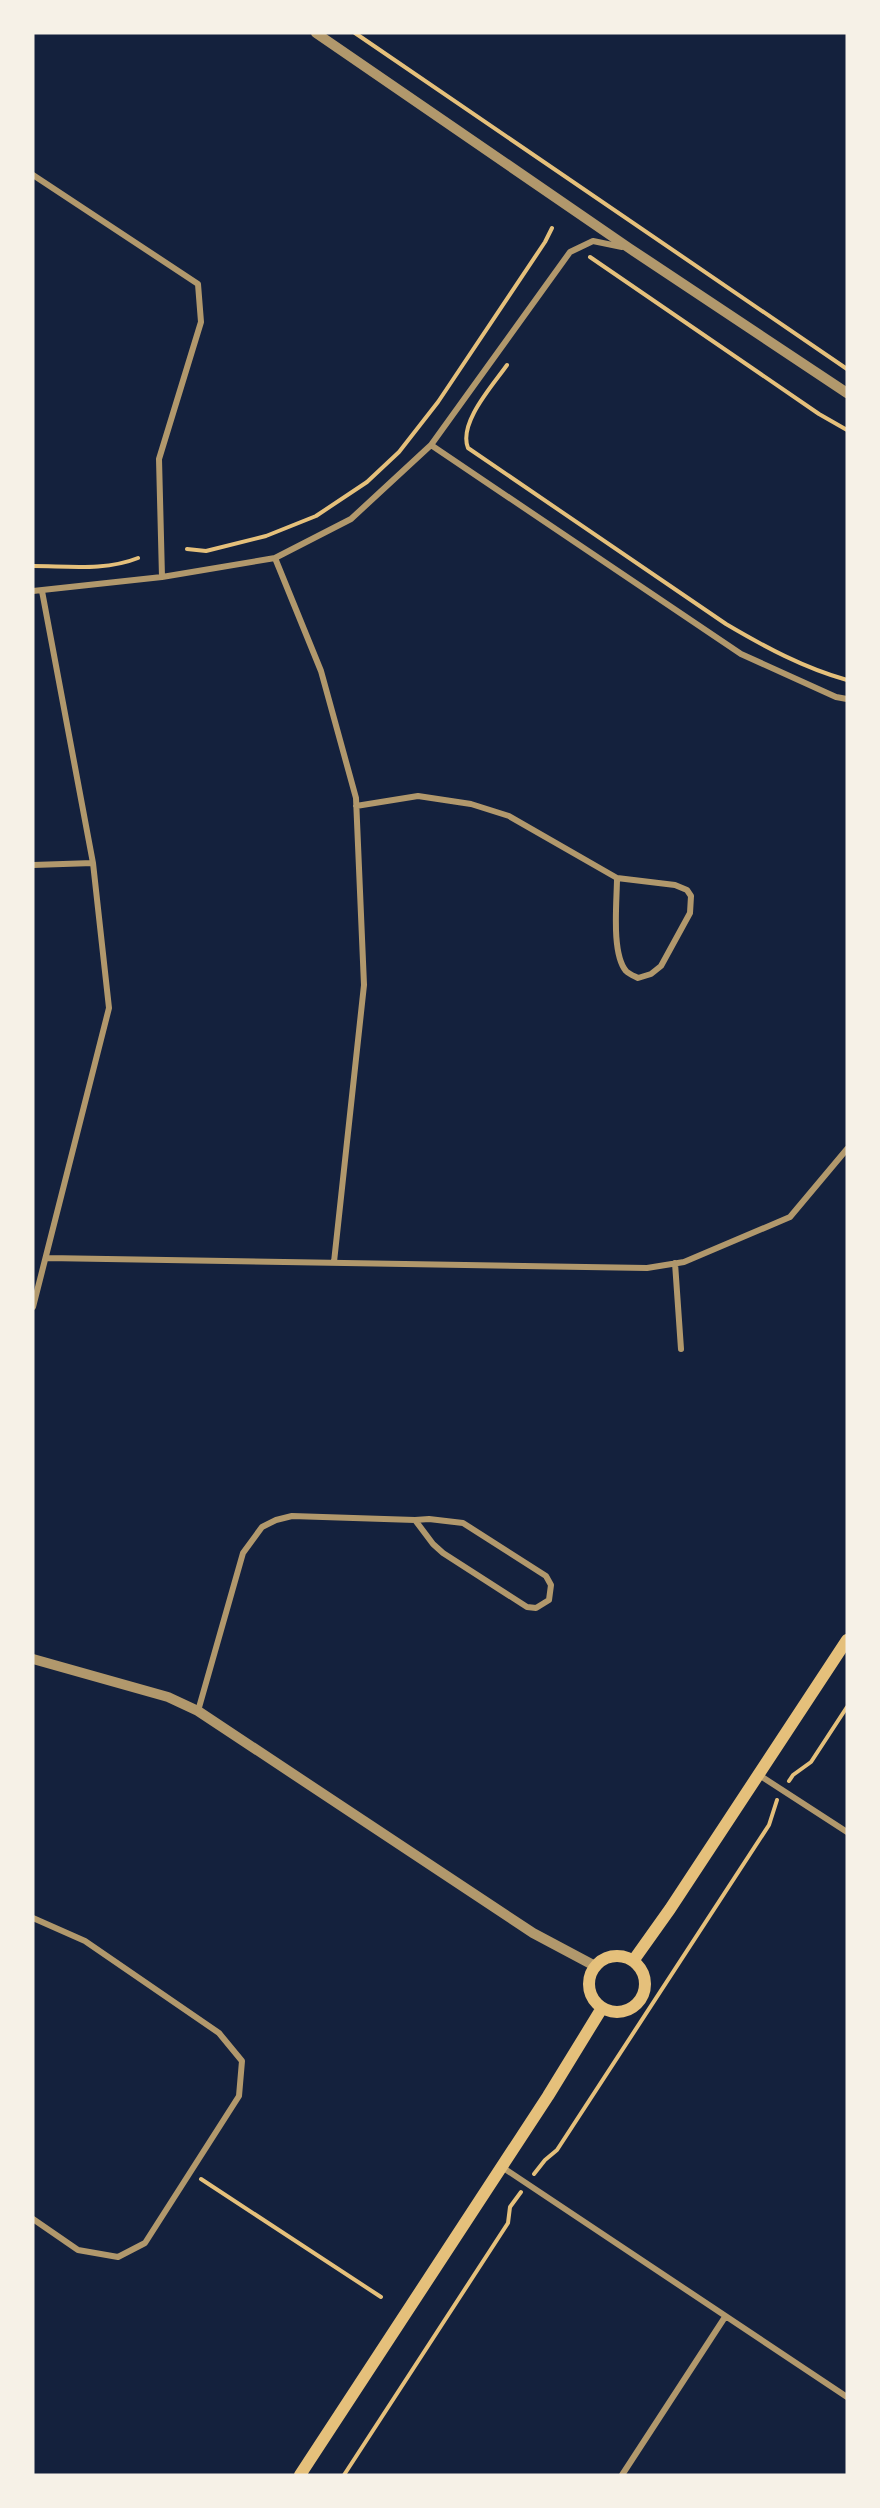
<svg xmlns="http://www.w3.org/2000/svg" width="880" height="2508" font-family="'Sofia Sans Condensed',sans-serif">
<rect width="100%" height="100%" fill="#14213d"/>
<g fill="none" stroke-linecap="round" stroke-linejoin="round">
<path stroke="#e5c07b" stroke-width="4" d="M355,33l492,336
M590,257l229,157 28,16
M507,365c-14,20 -49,58 -39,83l258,176c39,23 78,44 121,56
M187,549l19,2 60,-15 50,-20 51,-34 32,-30 39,-50 107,-160 7,-14
M33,566c34,0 73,5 105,-8
M789,1781l4,-6 18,-13 36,-55
M534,2174l11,-14 12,-10 212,-325 8,-25
M201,2179l180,118
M344,2475l164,-252 2,-16 11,-15"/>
<path stroke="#b1986c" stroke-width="6" d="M33,175l165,109 3,38 -42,137 3,118
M431,445l310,209 95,43 11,2
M275,558l46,113 35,127 8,187 -30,277
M33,591l129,-14 113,-19 76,-39 80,-74 139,-193 23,-11 29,6
M356,806l62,-10 53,8 38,12 108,62
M33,865l60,-2
M617,878l58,7 12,5 4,6 -1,17 -29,53 -10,8 -13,4c-4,-2 -9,-4 -12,-7 -15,-18 -9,-70 -9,-93z
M47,1258l600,10 37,-6 106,-45 57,-68
M675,1263l6,86
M33,1307l76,-299 -16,-145 -51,-272
M429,1519l34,4 83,53 5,9 -2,15 -13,8 -9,-1 -84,-54 -10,-9 -18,-24z
M198,1711l45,-158 19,-26 14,-7 16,-4 123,4
M759,1775l88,57
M33,1918l52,23 134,92 23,28 -3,35 -94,147 -27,14 -40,-7 -45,-31
M502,2167l345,230
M622,2475l103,-158"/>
<path stroke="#b1986c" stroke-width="10" d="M316,33l313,215 218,145
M33,1659l135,38 30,14 335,222 62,33"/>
<path stroke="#e5c07b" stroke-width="12" d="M589 1984a28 28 0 1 1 56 0a28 28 0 1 1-56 0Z
M633,1961l37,-52 177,-269
M300,2475l248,-379 54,-88"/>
</g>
<rect width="880" height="2508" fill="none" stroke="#f6f1e7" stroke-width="69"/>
</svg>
